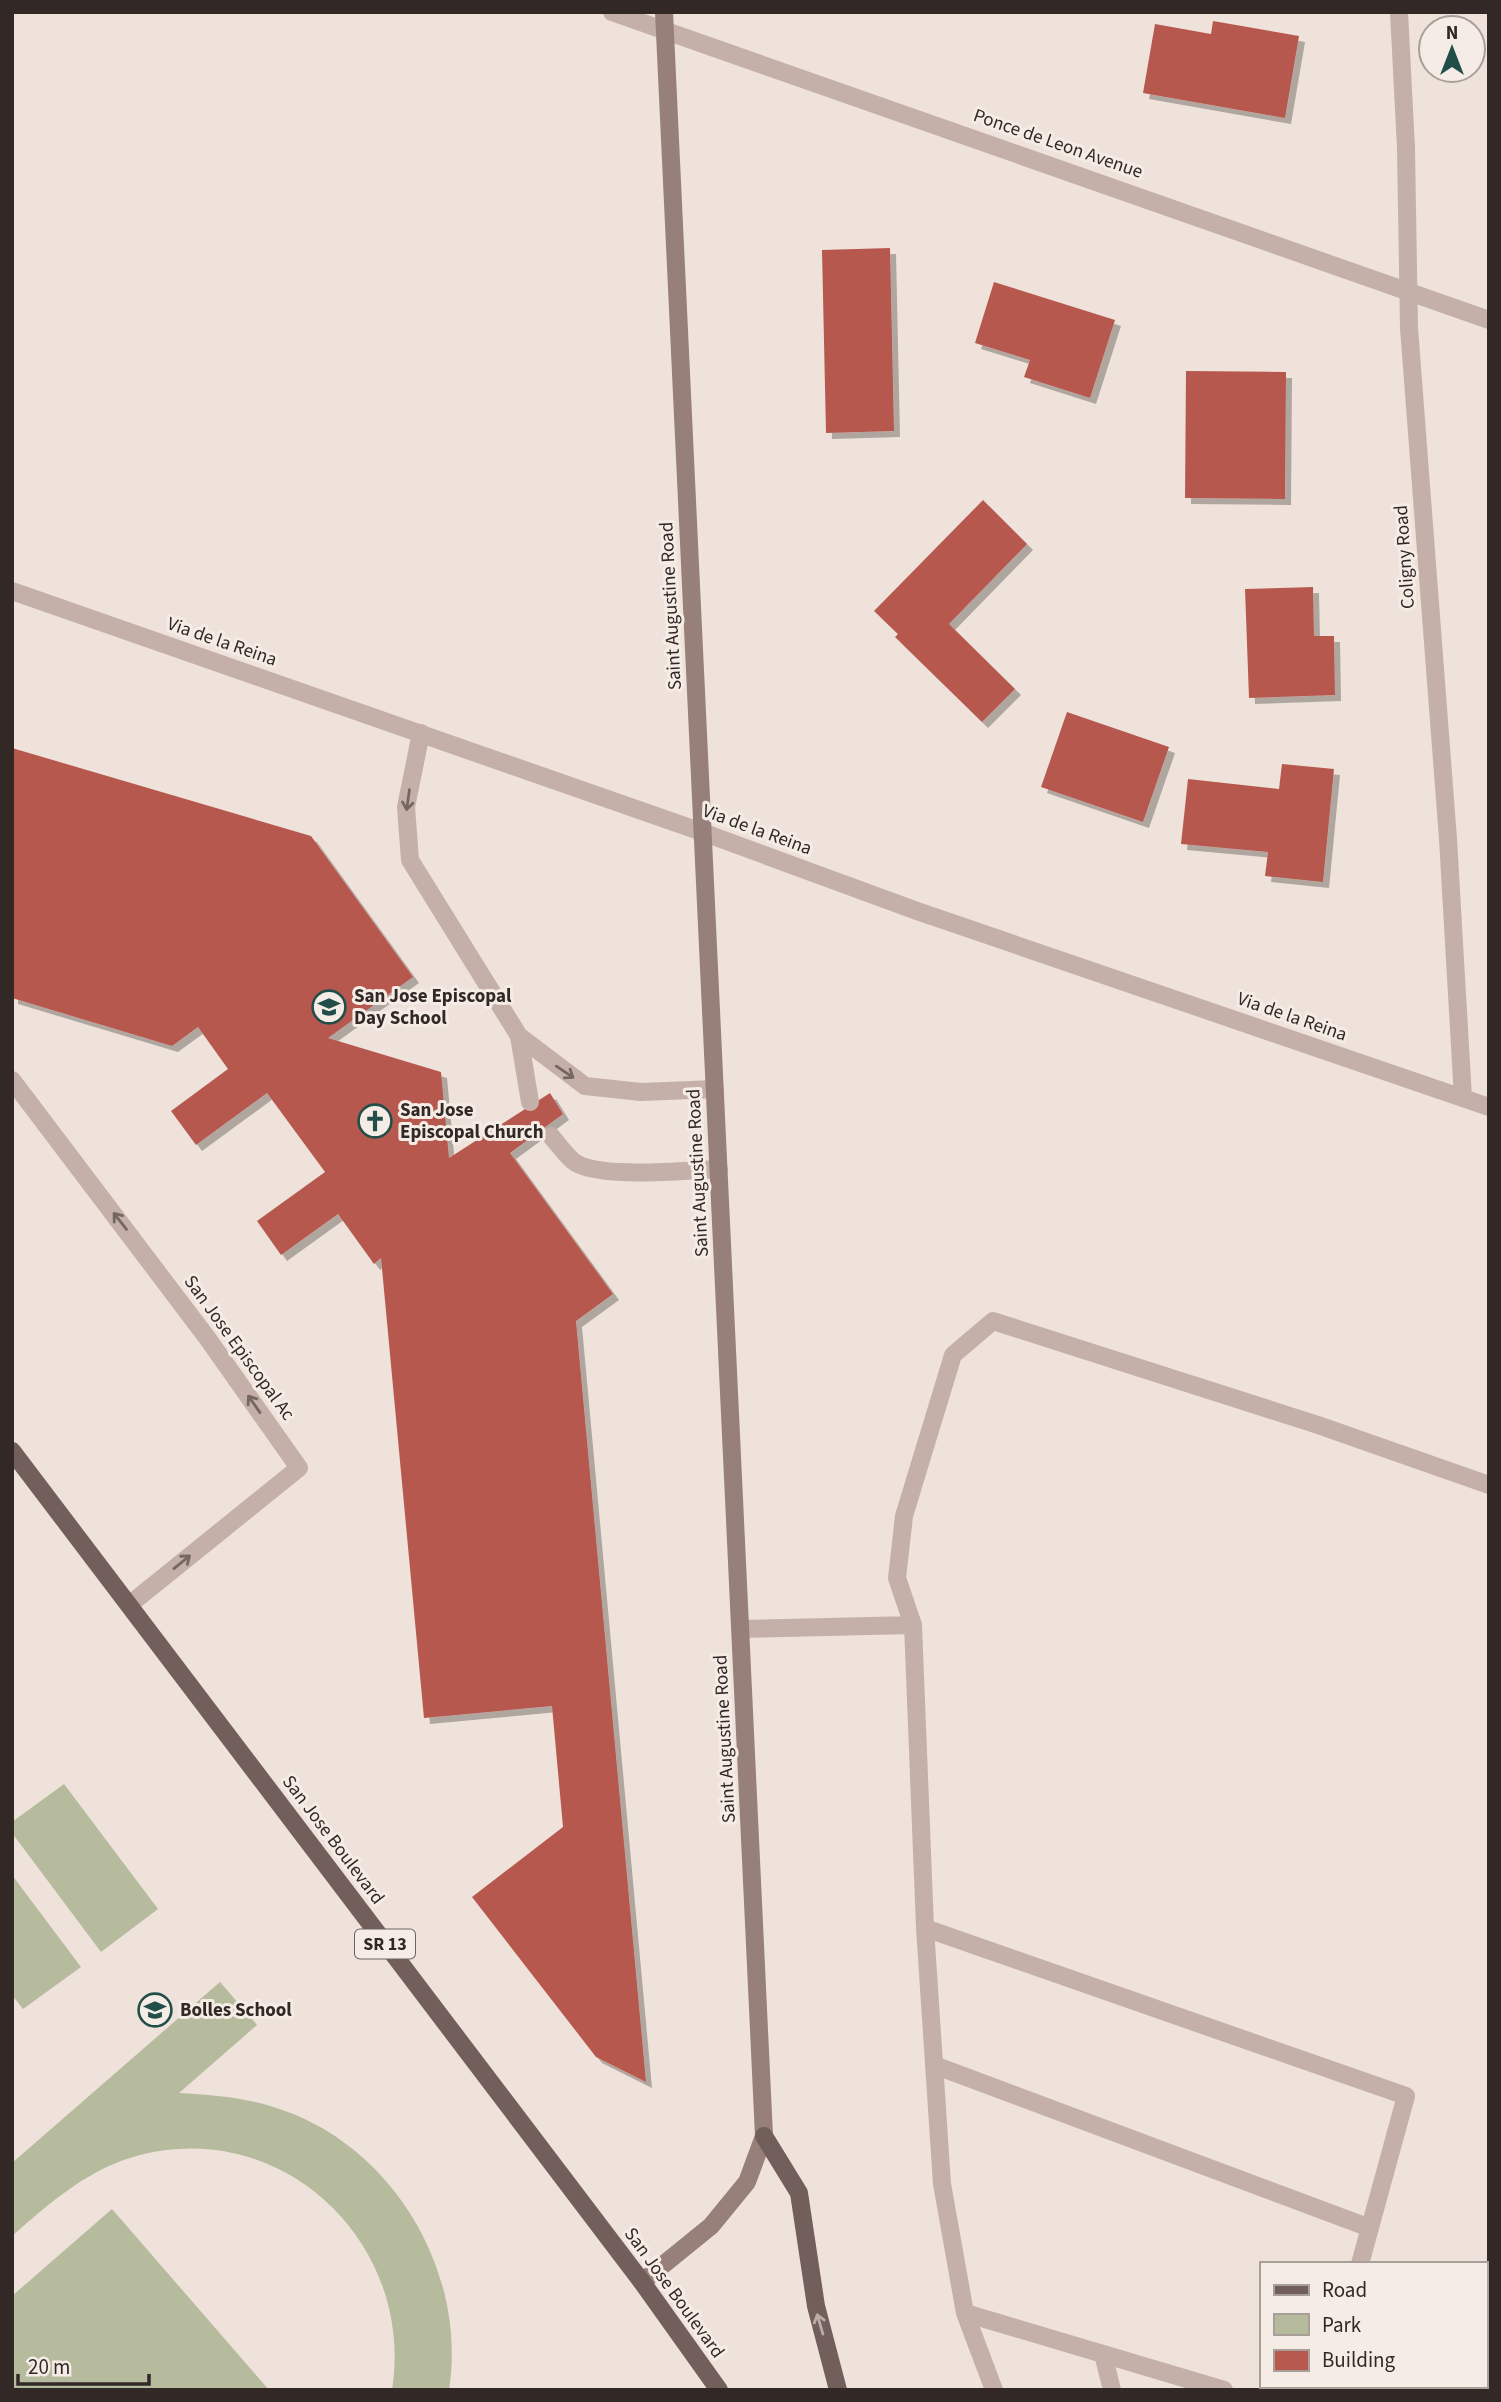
<svg xmlns="http://www.w3.org/2000/svg" width="1501" height="2402" font-family="'Source Sans 3',sans-serif">
<defs>
<filter id="shadow"><feDropShadow dx="6" dy="6" stdDeviation="0" flood-color="#0004"/></filter>
</defs>
<rect width="100%" height="100%" fill="#eee2da"/>
<path fill="#b5bb9c" d="M64,1784l94,125 -57,43 -89,-119v-11z
M12,1875l69,92 -58,42 -11,-14z
M220,1982l37,43 -78,68c37,2 73,5 109,19 109,41 179,163 161,278h-57c23,-145 -107,-272 -252,-235 -51,13 -89,47 -128,81v-73z
M112,2209l157,181h-257v-94z"/>
<path fill="#b7594f" filter="url(#shadow)" d="M1213,21l86,15 -14,82 -142,-25 12,-69 56,10z
M890,248l4,183 -68,2 -4,-183z
M994,282l121,38 -25,78 -66,-21 6,-17 -55,-17z
M1186,371l100,1 -1,127 -100,-1z
M983,500l44,44 -78,80 66,65 -33,33 -87,-85 3,-3 -24,-23z
M1313,587l1,49h20l1,59 -86,3 -4,-109z
M1067,712l102,35 -26,75 -102,-35z
M12,748l299,88 102,141 -85,61 113,34 8,86 101,-65 13,21 -53,39 103,141 -37,27 70,761 -50,-25 -124,-160 91,-70 -11,-121 -128,12 -43,-460 -7,6 -36,-50 -57,41 -24,-34 68,-49 -58,-79 -71,52 -25,-34 57,-42 -30,-42 -26,19 -160,-48z
M1282,764l52,5 -11,113 -58,-6 3,-24 -87,-8 7,-65 91,10z
M1485,2361l4,1v28l-85,-1 1,-3h80z"/>
<g fill="none" stroke-linecap="round" stroke-linejoin="round">
<path stroke="#c4b0a8" stroke-width="18" d="M421,733l-15,74 4,53 109,176 66,50 56,6 74,-3
M519,1036l11,66
M551,1136c7,8 14,18 22,25 24,19 114,9 146,8
M913,1625l-16,-47 7,-62 49,-161 40,-34 325,104 171,60
M741,1629l172,-4 12,303 481,168 -46,168
M925,1928l17,256 23,129 29,77
M934,2065l436,163
M965,2313l259,77
M1103,2354l9,36
M1325,2390l1,-4"/>
<path stroke="#c4b0a8" stroke-width="18" d="M612,12l877,308
M1399,12l7,136 3,180 39,511 15,259
M12,591l690,241 215,79 572,196
M12,1080l196,259 91,129 -170,137"/>
<path stroke="#978079" stroke-width="18" d="M642,2282l69,-56 36,-44 17,-46 -100,-2124"/>
<path stroke="#725e5a" stroke-width="18" d="M12,1451l630,831 77,108
M764,2136l35,57 17,113 22,84"/>
</g>
<defs><path id="oneway-shaft" d="M-6 0H5M1.5-3L5.5 0L1.5 3" fill="none" stroke-width="1.6" stroke-linecap="round" stroke-linejoin="round" transform="scale(1.75)"/></defs>
<g stroke="#746661">
<use href="#oneway-shaft" transform="translate(408 800) rotate(98)"/>
<use href="#oneway-shaft" transform="translate(565 1072) rotate(34)"/>
<use href="#oneway-shaft" transform="translate(120 1221) rotate(-128)"/>
<use href="#oneway-shaft" transform="translate(254 1404) rotate(-125)"/>
<use href="#oneway-shaft" transform="translate(182 1562) rotate(-39)"/>
</g>
<use stroke="#bbaca7" href="#oneway-shaft" transform="translate(820 2324) rotate(-106)"/>
<defs>
<symbol id="school-ring" viewBox="-11 -11 22 22"><circle r="9.5" fill="#f6ece6" stroke="#224e4a" stroke-width="1.5"/><path d="M0-5L7-2L0 1L-7-2ZM-4 1L0 2.5L4 1V4Q0 6-4 4Z" fill="#224e4a"/></symbol>
<symbol id="church-ring" viewBox="-11 -11 22 22"><circle r="9.5" fill="#f6ece6" stroke="#224e4a" stroke-width="1.5"/><path d="M-1.2-6h2.4v3.5h3.3v2.4h-3.3V6h-2.4V-.1h-3.3v-2.4h3.3Z" fill="#224e4a"/></symbol>
</defs>
<g fill-rule="evenodd">
<use href="#school-ring" x="310" y="988" width="38" height="38"/>
<use href="#church-ring" x="356" y="1102" width="38" height="38"/>
<use href="#school-ring" x="136" y="1991" width="38" height="38"/>
</g>
<g text-anchor="middle" dominant-baseline="central" stroke-width="6" stroke-linejoin="round" paint-order="stroke">
<rect fill="#f6ece6" stroke="#6d6460" stroke-width="2" x="355" y="1929.5" width="60" height="29" rx="5"/>
<g font-size="18" font-weight="bold" fill="#322927">
<text x="385" y="1944">SR 13</text>
</g>
<g font-size="19" fill="#322927" stroke="#f6ece6">
<text transform="translate(1058 144) rotate(19)">Ponce de Leon Avenue</text>
<text transform="translate(1405 557) rotate(-94)">Coligny Road</text>
<text transform="translate(671 606) rotate(-93)">Saint Augustine Road</text>
<text transform="translate(222 642) rotate(19)">Via de la Reina</text>
<text transform="translate(757 830) rotate(20)">Via de la Reina</text>
<text transform="translate(1292 1017) rotate(19)">Via de la Reina</text>
<text transform="translate(698 1173) rotate(-93)">Saint Augustine Road</text>
<text transform="translate(239 1348) rotate(54)">San Jose Episcopal Ac</text>
<text transform="translate(725 1739) rotate(-93)">Saint Augustine Road</text>
<text transform="translate(333 1840) rotate(53)">San Jose Boulevard</text>
<text transform="translate(674 2293) rotate(54)">San Jose Boulevard</text>
</g>
<g font-size="19" font-weight="bold" fill="#322927" stroke="#f6ece6" text-anchor="start">
<text x="354" y="996">San Jose Episcopal<tspan x="354" dy="22">Day School</tspan></text>
<text x="400" y="1110">San Jose<tspan x="400" dy="22">Episcopal Church</tspan></text>
<text x="180" y="2010">Bolles School</text>
</g>
</g>
<rect width="1501" height="2402" fill="none" stroke="#322927" stroke-width="28"/>
<rect x="1260" y="2262" width="228" height="126" fill="#f6ece6" stroke="#a89e9a" stroke-width="2"/>
<rect x="1274" y="2285" width="35" height="10" fill="#725e5a" stroke="#a89e9a" stroke-width="2"/>
<text x="1322" y="2297" font-size="21" fill="#322927">Road</text>
<rect x="1274" y="2314" width="35" height="21" fill="#b5bb9c" stroke="#a89e9a" stroke-width="2"/>
<text x="1322" y="2332" font-size="21" fill="#322927">Park</text>
<rect x="1274" y="2350" width="35" height="21" fill="#b7594f" stroke="#a89e9a" stroke-width="2"/>
<text x="1322" y="2367" font-size="21" fill="#322927">Building</text>
<g transform="translate(1452 49)"><circle r="33" fill="#f6ece6" stroke="#a89e9a" stroke-width="2"/>
<path d="M0-5L12 26L0 18L-12 26Z" fill="#224e4a"/>
<text y="-10" font-size="19" font-weight="bold" text-anchor="middle" fill="#322927">N</text>
</g>
<path d="M18 2374v10h131v-10" fill="none" stroke="#322927" stroke-width="3.5"/>
<text x="28" y="2374" font-size="21" fill="#322927" stroke="#f6ece6" stroke-width="5" paint-order="stroke">20 m</text>
</svg>
